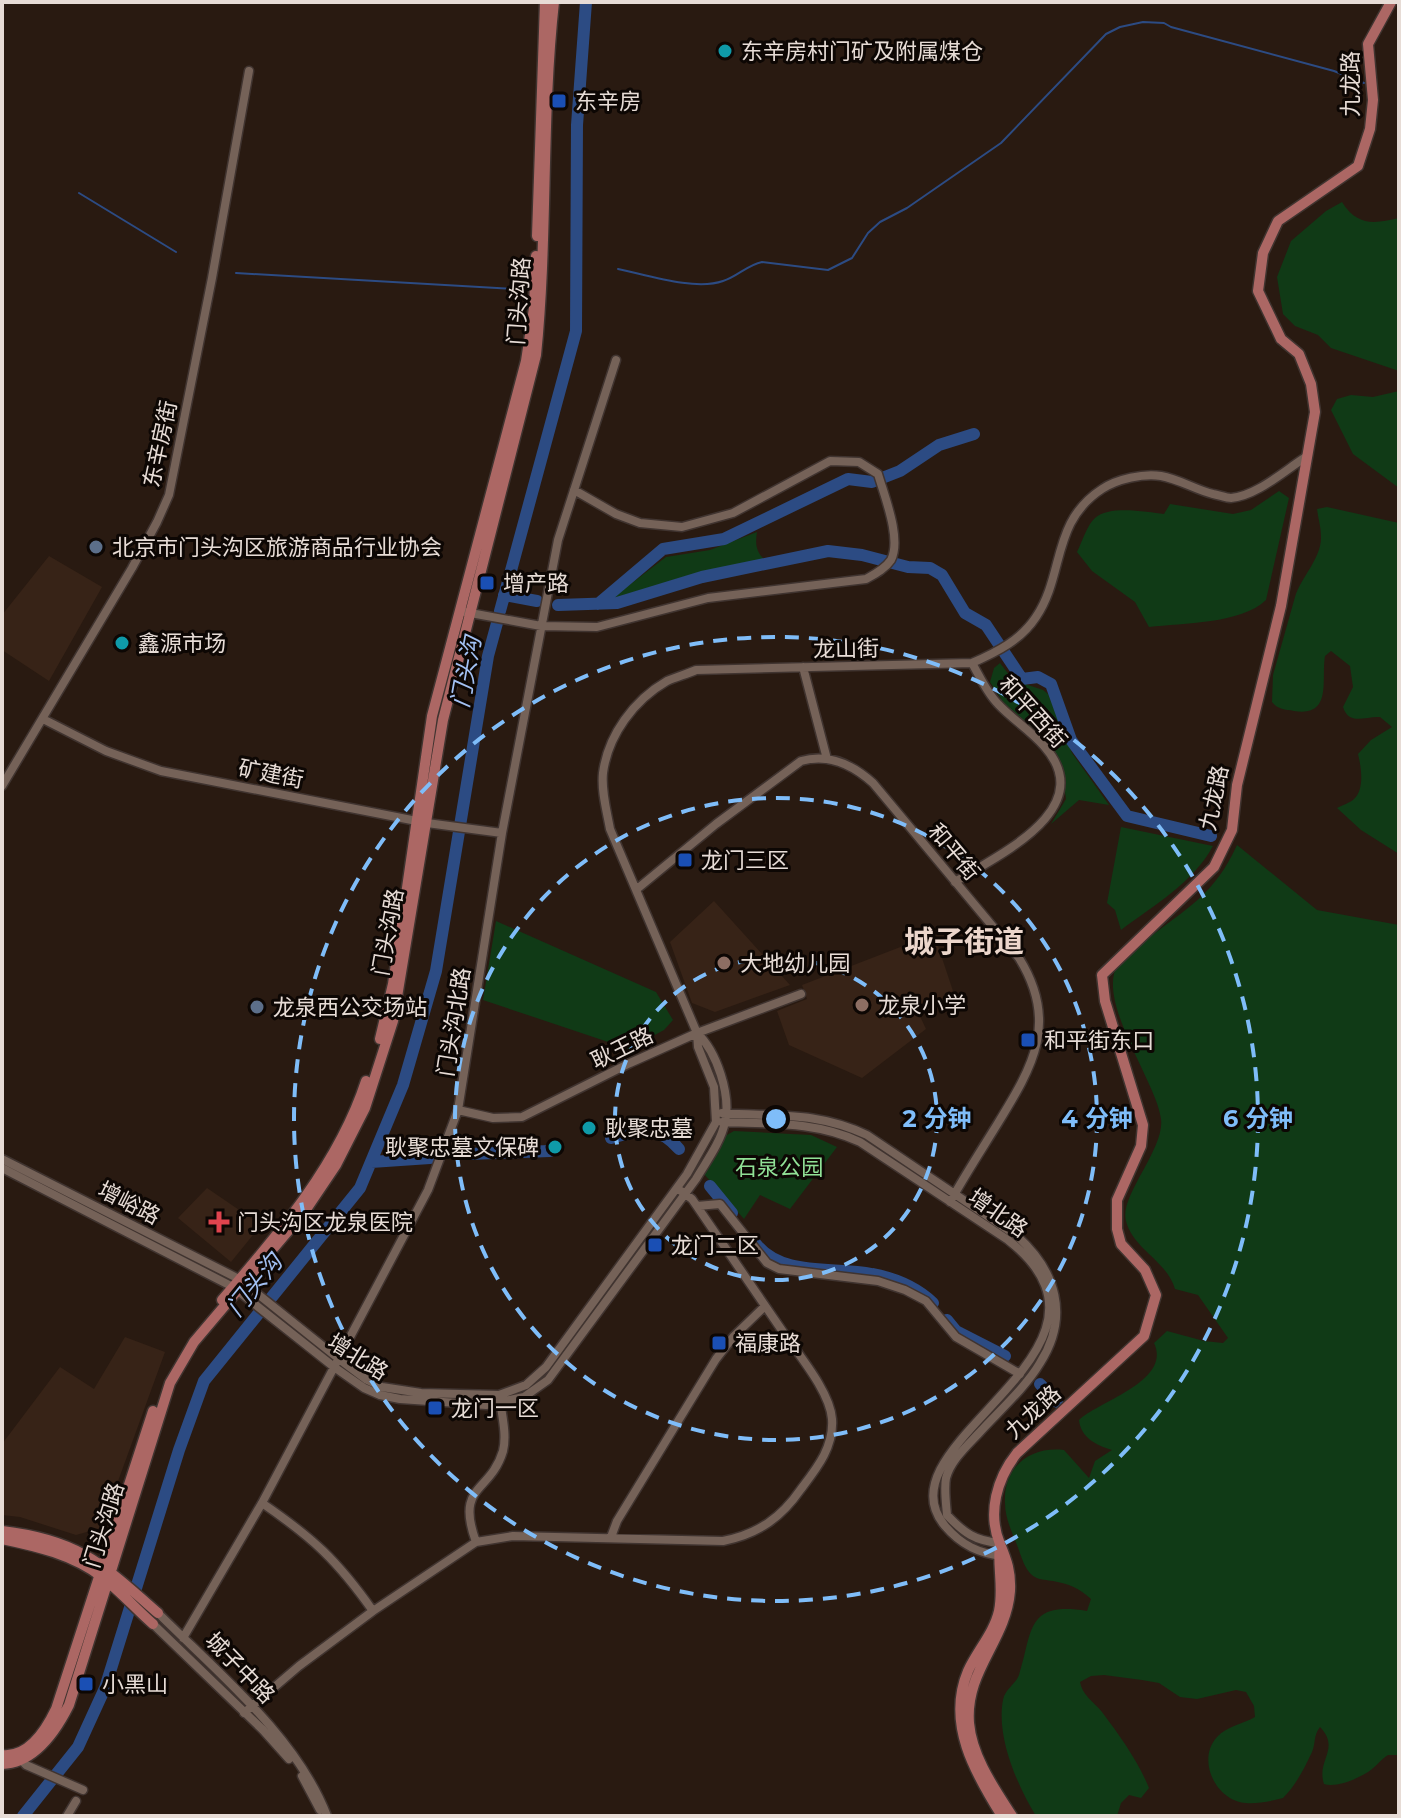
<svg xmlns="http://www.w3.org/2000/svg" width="1401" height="1818" font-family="Montserrat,'Noto Sans SC',sans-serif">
<rect width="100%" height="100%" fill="#291a11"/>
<path fill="#372317" d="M49,556l53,31 -53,94 -47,-31v-35z
M714,901l76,84 -75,27 -23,-9 -22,-61z
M934,934l19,57 -34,23 7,15 -64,49 -73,-33 -12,-34 30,-12 -5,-14z
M207,1188l54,37 -30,37 -53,-44z
M125,1337l40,15 -64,176 -25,7 -56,-18 -18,-2v-71l58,-77 34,22z"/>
<path fill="#103a16" d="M1342,202c15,24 32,22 57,16v153l-68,-23 -13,-13 -23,-9 -12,-12 -6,-37 14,-36 35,-30z
M1399,391v97l-46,-34 -22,-44 6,-11 14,-4 22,2z
M1279,491l10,7 -23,102c-25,24 -83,23 -117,27l-14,-25 -43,-31 -15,-19c5,-10 10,-27 18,-34 14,-13 52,-6 69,-4l6,-10 63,10 18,-4z
M1327,507l72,16v331l-38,-24 -24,-22c5,-3 13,-5 17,-9 11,-10 7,-33 4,-45l13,-14 21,-13 -12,-10c-15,-1 -31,9 -37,-10l10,-20 -3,-21 -19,-15 -6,5c-4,24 8,61 -31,55 -9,-2 -16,-1 -22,-9l1,-27 22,-78c6,-20 27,-39 26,-61 0,-9 -3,-18 -4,-27z
M757,532c-2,12 -1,20 8,28l-72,14 -82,25 55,-42 44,-7z
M1000,663l13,17 30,10 5,4 24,59 37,52 -30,-5 -28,24 15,-25 -3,-22 -12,-31 -42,-35 -19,-29 4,-14z
M1121,827l92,19c-20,37 -59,59 -92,84l-6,-20 -8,-7z
M1237,845l80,65 82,15v830h-11c-8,5 -13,13 -20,17 -11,7 -32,16 -44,12 -8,-24 17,-35 -4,-57 -7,9 -4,16 -8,25 -8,17 -16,33 -29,46 -11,3 -26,6 -37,5 -30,-2 -50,-43 -29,-66 10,-11 26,-13 38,-20l-1,-11 -8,-14 -10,-2 -39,9 -17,-2 -21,-14 -17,-3 -38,-5 -13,1 -11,6c2,13 14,20 22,30 18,24 36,49 47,76l-8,10 -12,-3 -8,8 -4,13h-81c-19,-31 -40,-79 -33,-116 2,-11 13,-16 16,-25 14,-43 6,-74 68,-64l4,-12c-12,-11 -22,-15 -38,-18 -5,-1 -14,-1 -18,-4 -10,-5 -14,-22 -18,-32 -5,-13 -12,-27 -12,-42 -2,-36 25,-57 59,-53l25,28 6,-17 17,-11c-16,-5 -31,-12 -33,-30 20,-19 93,-39 75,-77l13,-12 37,10 19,2 5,-5 -30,-43 -23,-6c-8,-28 -42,-40 -49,-68 -7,-25 39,-72 35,-102 -4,-36 -66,-119 -43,-155 7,-10 20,-17 28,-24 41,-32 69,-46 91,-95z
M496,921l160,71 17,28 -9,10 -35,19 -146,-49z
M734,1131l77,4 26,12 -47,62 -30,-14 -16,24 -40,-45 21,-38z"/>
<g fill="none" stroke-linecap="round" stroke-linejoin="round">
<path stroke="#2c4b83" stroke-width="2" d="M79,193l97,59
M618,269c29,6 77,22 105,12 14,-4 24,-16 39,-19l66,8 24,-12 16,-25 12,-11 27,-14 94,-65 105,-109 14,-7 23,-5 21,1 7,4 163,44 30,12
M236,273l277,16"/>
<path stroke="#2c4b83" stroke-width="12" d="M504,595l33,6
M598,604l65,-55 61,-10 124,-60 24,3 28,-11 39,-26 35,-11
M558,605l59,-2 85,-26 126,-26 34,4 46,12 22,1 12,7 23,38 21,12 36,54 16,-2 13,7 20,56 56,76 84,20
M500,611l76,-280 1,-206 9,-123
M611,1138c29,-8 47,-14 68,11
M469,1154l81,-3
M371,1162l59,-4
M710,1186l22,27
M755,1243c27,35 79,23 117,31 22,4 44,13 61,29
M947,1320l9,11 49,25
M1040,1384l17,18
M23,1816l55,-69 27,-59 74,-238 25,-69 156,-193 43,-103 33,-114 52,-315 9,-33"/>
<defs>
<path id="minor" d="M465,612l76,14 56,1 111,-29 158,-19c9,-5 19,-10 25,-19 11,-21 -7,-65 -13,-86l-19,-12 -29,-1 -97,52 -51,14 -42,-4 -24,-9 -42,-24
M803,667l24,92
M43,719l63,32 55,20 266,52 75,10
M2,786l130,-218 25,-46 12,-27 43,-217 37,-207
M955,882c43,-27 145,-73 89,-136 -14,-16 -32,-27 -46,-42 -11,-11 -18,-27 -26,-41
M637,889l79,-65 85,-63c27,-8 52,4 72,22l146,175c40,64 14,108 -21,165 -16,26 -33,52 -48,79
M458,1110l35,8 29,-1 108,-54 67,-30 104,-39
M722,1113c54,4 94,-2 145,22l150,101c39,35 53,80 23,127 -14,24 -42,49 -61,70 -12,13 -28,27 -33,45 -2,11 0,25 1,37 17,18 28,26 53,28
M722,1122c48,2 94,-1 138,20l148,98c142,111 -134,202 -63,286 16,19 34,28 58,30
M2,1159l237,120 100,80 28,21 15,7 39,6 78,2 27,-10 20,-18 141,-193 29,-52 -2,-35 -16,-40 -1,-14 -87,-204c-3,-17 -9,-38 -7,-56 5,-38 31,-73 64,-92 9,-4 20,-7 29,-11l276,-7c25,-11 49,-23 64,-46 29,-43 15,-95 66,-128 15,-10 42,-16 59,-13 18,3 35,14 52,18 6,1 13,4 18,4 26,-2 54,-28 75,-41
M2,1168l231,119 101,80 30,21 16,7 20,4 86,6 38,-8 24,-17 148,-201c10,-17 25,-37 29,-57 6,-27 -8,-70 -28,-89
M697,1206l23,-2 47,59 12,6 99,12 27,9 21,11 30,36 64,37
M262,1503c51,35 75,57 111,108
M611,1537l6,-16 99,-162 18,-23 31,-30
M476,1542c-21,-58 14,-48 27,-91 4,-16 -1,-35 -3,-51
M158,1613c59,59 139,124 169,203
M153,1624l110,106 26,29
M183,1638l79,-135 166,-313 30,-80 44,-277 56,-293 58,-180
M244,1713l55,-47 74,-55 103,-69 37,-6 210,5c35,-7 58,-23 78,-52 16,-21 33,-42 31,-70 -2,-28 -35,-66 -51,-90 -29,-43 -59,-86 -89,-130l-11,-8
M19,1758l7,7 57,25
M302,1776l18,34
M67,1816l9,-15"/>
<path id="major" d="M537,236l8,-234
M380,1039l13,-55 39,-268 94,-355 8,-53 2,-52
M222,1300c57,-66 117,-136 144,-219
M2,1531c77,9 100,33 156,82
M2,1539c34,7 72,16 100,38 18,14 34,32 51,47
M1000,1543c-3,23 4,44 -1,68 -5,22 -22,40 -31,60 -22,52 7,102 34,145
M2,1755c26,3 44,-25 54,-46l97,-298
M2,1764c32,-1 54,-33 67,-59l101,-322 24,-41 111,-131 31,-46 29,-57 28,-87 50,-301 93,-365c12,-117 5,-236 18,-353
M1012,1816c-18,-28 -40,-59 -43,-93 -4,-53 37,-82 41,-132 1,-19 -3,-30 -10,-47 -13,-31 -3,-66 17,-91l127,-117 12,-41 -11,-25 -24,-26 -4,-15v-29l24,-54 2,-21 -38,-124 -3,-26 112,-108 18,-37 5,-45 44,-179 34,-194 -4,-28 -12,-30 -18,-15 -23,-48 5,-38 15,-32 80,-55 12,-37 3,-29 -5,-56 23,-42"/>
</defs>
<use href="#minor" stroke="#403430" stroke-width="11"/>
<use href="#major" stroke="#403430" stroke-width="13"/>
<use href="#minor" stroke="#756258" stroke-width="8"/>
<use href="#major" stroke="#ac6764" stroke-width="10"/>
</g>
<g fill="none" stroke="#7fbdf9" stroke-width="4" stroke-dasharray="14 10">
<circle cx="776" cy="1119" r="161"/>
<circle cx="776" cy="1119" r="321"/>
<circle cx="776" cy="1119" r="482"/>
</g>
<g fill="#0f9aa8" stroke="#0d0704" stroke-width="3">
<circle cx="725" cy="51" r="8"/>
<circle cx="122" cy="643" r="8"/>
<circle cx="589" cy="1128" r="8"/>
<circle cx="555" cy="1147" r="8"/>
</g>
<g fill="#1a4fb4" stroke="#0d0704" stroke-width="3">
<rect x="551" y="93" width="16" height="16" rx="4"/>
<rect x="479" y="575" width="16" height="16" rx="4"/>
<rect x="677" y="852" width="16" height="16" rx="4"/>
<rect x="1020" y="1032" width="16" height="16" rx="4"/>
<rect x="647" y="1237" width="16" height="16" rx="4"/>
<rect x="711" y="1335" width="16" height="16" rx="4"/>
<rect x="427" y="1400" width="16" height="16" rx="4"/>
<rect x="78" y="1676" width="16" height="16" rx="4"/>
</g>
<g fill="#5c6f8a" stroke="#0d0704" stroke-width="3">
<circle cx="96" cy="547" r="8"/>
<circle cx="257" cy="1007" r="8"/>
</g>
<g fill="#8d6e63" stroke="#0d0704" stroke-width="3">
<circle cx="724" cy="963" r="8"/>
<circle cx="862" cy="1005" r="8"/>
</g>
<path fill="#e0444e" stroke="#0d0704" stroke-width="3" d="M215 1210h8v8h8v8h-8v8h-8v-8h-8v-8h8z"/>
<g text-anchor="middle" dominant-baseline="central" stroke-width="6" stroke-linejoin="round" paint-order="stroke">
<g font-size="22" fill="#e7dcd6" stroke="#0d0704" text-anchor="start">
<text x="741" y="51">东辛房村门矿及附属煤仓</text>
<text x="575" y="101">东辛房</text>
<text x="112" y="547">北京市门头沟区旅游商品行业协会</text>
<text x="503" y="583">增产路</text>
<text x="138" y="643">鑫源市场</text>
<text x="701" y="860">龙门三区</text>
<text x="740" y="963">大地幼儿园</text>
<text x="878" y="1005">龙泉小学</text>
<text x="273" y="1007">龙泉西公交场站</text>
<text x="1044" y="1040">和平街东口</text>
<text x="605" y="1128">耿聚忠墓</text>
<text x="539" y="1147" text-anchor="end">耿聚忠墓文保碑</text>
<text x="237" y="1222">门头沟区龙泉医院</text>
<text x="671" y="1245">龙门二区</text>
<text x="735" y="1343">福康路</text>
<text x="451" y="1408">龙门一区</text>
<text x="102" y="1684">小黑山</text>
</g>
<g font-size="22" fill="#e7dcd6" stroke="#0d0704">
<text transform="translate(1350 84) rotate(-90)">九龙路</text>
<text transform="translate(519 301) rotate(-86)">门头沟路</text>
<text transform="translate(160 444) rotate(-78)">东辛房街</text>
<text transform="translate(846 649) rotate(-1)">龙山街</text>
<text transform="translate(1033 712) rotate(48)">和平西街</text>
<text transform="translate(271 774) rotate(11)">矿建街</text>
<text transform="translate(1214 798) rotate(-78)">九龙路</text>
<text transform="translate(954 852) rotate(50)">和平街</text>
<text transform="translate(388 932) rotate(-80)">门头沟路</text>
<text transform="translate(454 1022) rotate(-81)">门头沟北路</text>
<text transform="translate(622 1048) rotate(-26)">耿王路</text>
<text transform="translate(129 1203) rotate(27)">增峪路</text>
<text transform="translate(998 1213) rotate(35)">增北路</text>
<text transform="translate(358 1357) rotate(32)">增北路</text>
<text transform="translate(1033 1412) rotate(-43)">九龙路</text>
<text transform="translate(104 1525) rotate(-73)">门头沟路</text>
<text transform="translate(240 1668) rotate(46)">城子中路</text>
</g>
<g font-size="22" fill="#91e196" stroke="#0d0704">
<text x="779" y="1167">石泉公园</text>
</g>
<g font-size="24" font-style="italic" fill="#a3c1f3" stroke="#0d0704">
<text transform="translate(466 672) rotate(-80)">门头沟</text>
<text transform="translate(254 1285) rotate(-51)">门头沟</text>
</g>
<g font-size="30" font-weight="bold" fill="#ebd6cb" stroke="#0d0704">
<text x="964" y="941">城子街道</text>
</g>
</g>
<circle cx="776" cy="1119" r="12" fill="#7fbdf9" stroke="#0d0704" stroke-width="4"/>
<g font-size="24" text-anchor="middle" font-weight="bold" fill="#7fbdf9" stroke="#0d0704" stroke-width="6" stroke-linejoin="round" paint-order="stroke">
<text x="937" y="1127">2 分钟</text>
<text x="1097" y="1127">4 分钟</text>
<text x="1258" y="1127">6 分钟</text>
</g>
<rect width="1401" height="1818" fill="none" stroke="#e7dcd6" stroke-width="8"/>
</svg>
